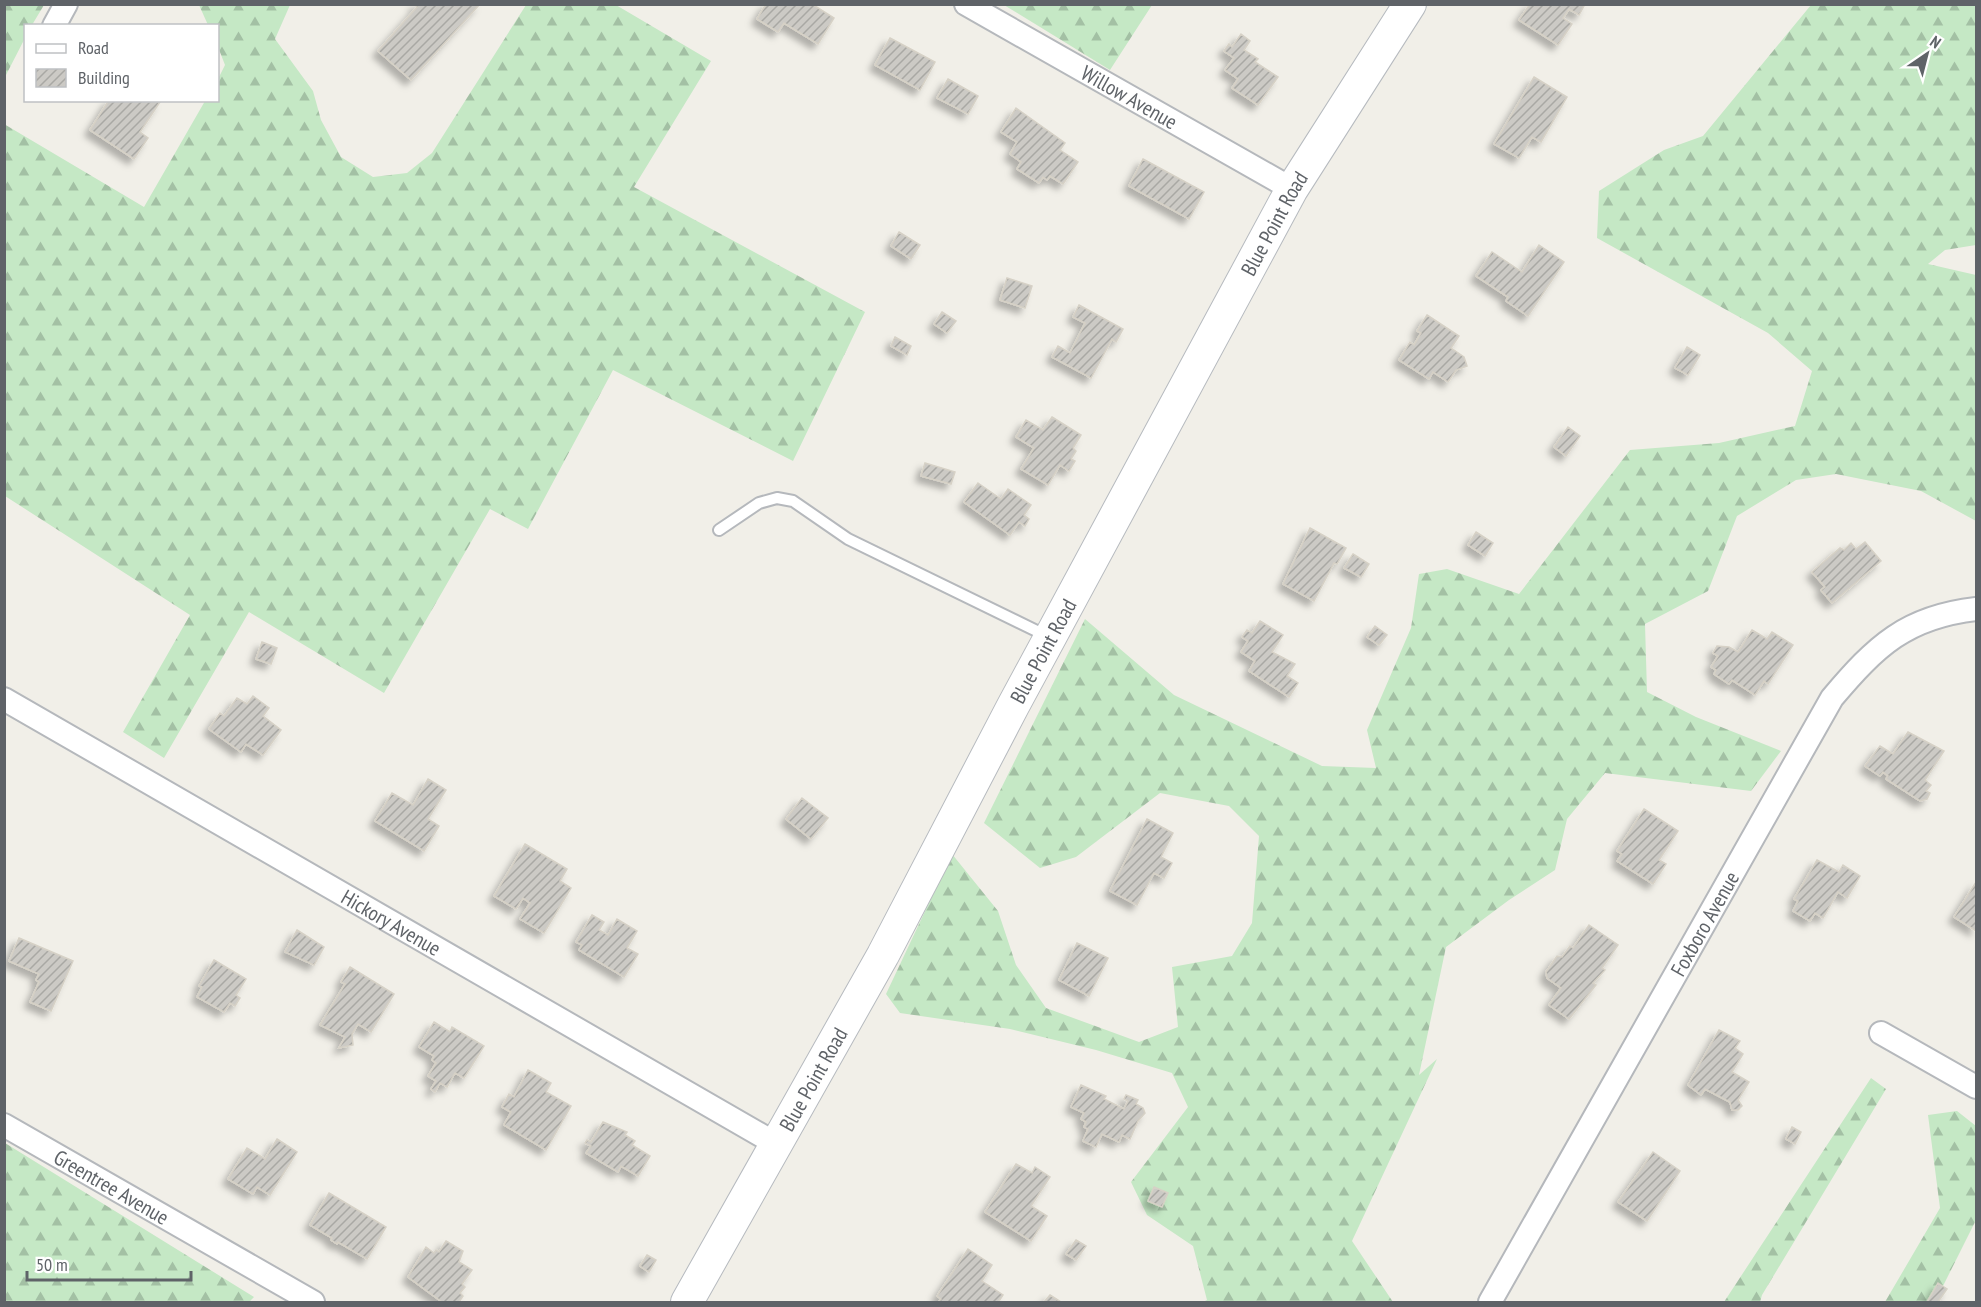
<svg xmlns="http://www.w3.org/2000/svg" width="1981" height="1307" font-family="'PT Sans Narrow',sans-serif">
<defs>
<pattern id="forest-firs" width="22" height="20" patternUnits="userSpaceOnUse" patternTransform="scale(1.5)"><rect width="22" height="20" fill="#c5e8c5"/><path d="M5 1l3.5 6h-7zM16 11l3.5 6h-7z" fill="#a3c0a4"/></pattern>
<pattern id="building-hatch" width="6" height="6" patternUnits="userSpaceOnUse" patternTransform="scale(1.5)"><rect width="6" height="6" fill="#cccac5"/><path d="M-1 1l2-2M0 6l6-6M5 7l2-2" fill="none" stroke="#a9a8a4"/></pattern>
<filter id="shadow"><feDropShadow dx="-5.5" dy="5.5" stdDeviation="3" flood-color="#0004"/></filter>
</defs>
<rect width="100%" height="100%" fill="#f1efe8"/>
<path fill="url(#forest-firs)" d="M5,4l39,1 -12,20 -6,1 -1,12 -20,39z
M199,5h91l-15,34 38,52 8,29 20,37 32,20 34,-4 25,-20 94,-148h90l95,56 -77,126 231,125 -72,149 -180,-91 -85,159 -38,-20 -106,184 -135,-81 -85,146 -41,-26 67,-117 -185,-119 -1,-372 140,83 61,-106 13,-1v-21l7,-14 -7,-18v-21l-10,-1z
M1004,5h148l-42,65z
M1811,5h165v240l-31,5 -17,14 48,11v246l-55,-30 -85,-17 -40,6 -59,36 -29,75 -63,33 2,68 49,25 85,34 -30,40 -146,-18 -38,46 -12,51 -46,30 -63,47 -27,128 18,-16 -85,182 41,61h-190l4,-2 -14,-54 -46,-31 -16,-33 57,-75 -16,-34 -76,-23 -86,-21 -110,-16 -14,-19 66,-140 46,57 18,54 30,43 93,34 39,-15 -6,-60 60,-11 20,-33 7,-87 -30,-30 -69,-13 -84,64 -36,11 -56,-45 101,-204 89,76 148,71 54,2 -9,-38 44,-102 8,-54 28,-5 72,25 111,-144 89,-7 76,-17 17,-55 -44,-38 -171,-95 2,-47 65,-41 39,-14z
M1871,1078l15,11 -124,206 -2,7h-36z
M1957,1111l19,15v94l-41,82h-50l55,-94 -12,-93z
M4,1143h1l249,154 -5,5h-244z"/>
<path fill="url(#building-hatch)" stroke="#d6d1c6" stroke-width="1.5" filter="url(#shadow)" d="M414,4h66l-69,76 -33,-29 39,-44z
M766,4h46l22,14 -16,26 -34,-21 -6,9 -21,-13z
M1530,4h55l-6,11 -10,-6 -6,9 9,6 -14,21 -39,-25z
M1241,34l9,7 -6,9 14,9 -3,3 23,15 -20,28 -26,-17 6,-9 -13,-9 9,-12 -10,-7 5,-7 3,3z
M890,38l45,24 -15,28 -45,-25z
M1534,77l33,20 -26,45 -9,-5 -13,21 -25,-14z
M948,79l30,17 -10,18 -31,-16z
M109,100l51,2 -20,30 8,6 -14,21 -44,-29z
M1016,108l49,35 -5,7 18,12 -15,22 -13,-8 -3,4 -4,-3 -4,6 -22,-14 4,-7 -11,-8 7,-12 -16,-10z
M1143,159l61,33 -15,27 -60,-33z
M899,232l21,13 -9,14 -20,-13z
M1539,245l25,17 -36,54 -22,-15 2,-4 -32,-21 16,-24 30,20z
M1007,278l25,8 -7,22 -25,-8z
M1079,305l44,24 -7,13 -4,-3 -21,39 -39,-21 6,-11 12,7 15,-30 -12,-6z
M942,312l14,9 -9,12 -13,-9z
M1427,315l32,21 -8,12 13,9 3,9 -11,4 -8,12 -15,-10 -4,7 -30,-19 11,-18 4,3 7,-12 -4,-2z
M895,337l16,9 -4,9 -16,-9z
M1687,347l13,8 -12,20 -13,-7z
M1052,417l29,18 -8,13 3,3 -5,8 4,2 -6,10 -9,-6 -12,20 -27,-16 13,-21 -18,-11 10,-17 17,10z
M1568,427l12,9 -14,20 -12,-9z
M925,463l30,9 -4,12 -30,-8z
M978,483l23,16 7,-10 23,16 -7,10 5,4 -4,7 -6,-4 -9,13 -46,-33z
M1310,528l36,20 -9,16 -3,-1 -20,38 -31,-17z
M1476,532l17,11 -8,13 -17,-11z
M1865,542l16,19 -49,42 -11,-13 4,-3 -13,-15 28,-24 4,2 7,-7 5,6z
M1353,554l16,10 -8,13 -17,-9z
M1260,621l23,14 -11,17 23,12 -8,12 11,7 -9,14 -40,-26 6,-10 -14,-9 7,-11 -6,-4 5,-7 5,3z
M1375,626l12,9 -8,10 -12,-8z
M1752,630l15,9 5,-7 21,13 -25,39 -4,-3 -9,14 -23,-15 -3,4 -15,-10 2,-4 -5,-3 7,-11 -5,-3 4,-7 12,1 9,5z
M262,642l15,6 -6,16 -15,-5z
M253,696l16,12 -6,8 18,14 -18,25 -17,-11 -5,8 -32,-23 11,-16 4,3 13,-18 10,6z
M1908,732l36,19 -19,29 6,5 -5,6 4,2 -3,6 -7,2 -34,-22 2,-3 -5,-4 -3,4 -15,-10 15,-20 13,8z
M428,779l18,11 -18,29 11,7 -15,25 -49,-30 17,-28 21,12z
M802,798l26,20 -17,21 -25,-20z
M1644,809l34,22 -19,29 7,4 -13,20 -36,-23 5,-7 -5,-3z
M1147,819l26,14 -12,24 11,6 -8,15 -10,-5 -17,32 -27,-14z
M525,844l42,25 -7,12 11,7 -27,45 -24,-14 10,-16 -7,-5 -7,11 -22,-13z
M1817,860l22,12 4,-7 17,11 -13,22 -9,-6 -15,26 -8,-5 -5,8 -17,-10 5,-10 -4,-2z
M1976,882v49l-22,-14z
M592,915l12,7 -5,8 9,5 9,-16 20,12 -10,17 11,6 -14,23 -45,-27 3,-5 -6,-3z
M1589,925l29,20 -16,23 3,2 -12,13 3,2 -27,34 -20,-14 12,-17 -14,-10 -1,-6 11,-16 5,1 8,-11 3,2z
M297,930l27,17 -10,18 -29,-13z
M19,938l54,23 -22,50 -21,-9 9,-20 -3,-2 3,-6 -30,-13z
M1077,943l31,15 -19,38 -30,-16z
M214,960l32,19 -10,16 4,3 -5,8 -5,-3 -6,9 -27,-15 5,-10 -3,-1z
M350,967l44,27 -23,38 -13,-8 -6,10 1,11 -14,3 6,-11 -25,-12 25,-41 -4,-2z
M434,1022l16,10 2,-5 32,19 -20,32 -9,-5 -8,14 -7,-4 -5,9 -4,-3 5,-8 -8,-5 8,-13 -4,-3 2,-4 -15,-9z
M1719,1030l21,11 -5,7 8,6 -11,18 17,10 -11,18 4,6 -4,4h-6l-2,-8 -25,-13 -4,6 -13,-10z
M528,1070l23,13 -5,9 25,14 -25,44 -42,-25 7,-13 -9,-5 7,-13 5,3z
M1081,1085l25,11 -2,3 20,10 4,-8 -4,-2 2,-4 12,5 -2,4 7,4 2,5 -7,8 -8,18 -8,-4 -3,7 -17,-8 -6,13 -13,-6 5,-12 -4,-2 2,-5 -5,-3 3,-6 -13,-6z
M603,1122l24,10 -2,3 10,6 -3,4 18,11 -12,20 -17,-10 -3,6 -32,-19 5,-7 -6,-3 2,-3 4,2z
M1792,1127l9,5 -6,12 -9,-5z
M277,1139l20,13 -27,43 -13,-8 -4,7 -25,-15 19,-31 18,11z
M1653,1152l27,19 -33,50 -29,-19z
M1016,1164l16,9 3,-6 15,10 -19,29 16,10 -16,25 -46,-29z
M1154,1187l14,6 -6,14 -14,-6z
M329,1193l57,34 -19,32 -29,-17 -1,2 -6,-4 1,-2 -22,-13z
M1076,1240l10,6 -10,14 -10,-6z
M446,1241l17,10 -4,11 13,8 -10,14 3,3 -5,6 3,3 -4,6h-17l-34,-25 18,-30 8,6 2,-3 3,2z
M968,1249l24,16 -10,16 21,14 -4,6 2,1h-63l3,-3 -4,-3z
M647,1255l9,5 -7,12 -9,-6z
M1938,1283l9,6 -9,13h-11z
M1050,1295l11,7h-17z"/>
<g fill="none" stroke-linecap="round" stroke-linejoin="round">
<defs>
<path id="lane" d="M719,530l40,-27 18,-5 16,3 55,38 199,97"/>
<g id="street">
<path id="s1" d="M966,4l326,185"/>
<path d="M54,26l12,-22"/>
<path id="s2" d="M4,699l774,446"/>
<path d="M1881,1033l95,54"/>
<path id="s3" d="M4,1125l309,177"/>
<path id="s4" d="M1490,1302l342,-604c44,-52 74,-81 144,-89"/>
</g>
<g id="secondary">
<path id="s5" d="M687,1302l196,-347 130,-249 279,-517 118,-185"/>
</g>
</defs>
<use href="#lane" stroke="#b5b8bc" stroke-width="14"/>
<use href="#street" stroke="#b5b8bc" stroke-width="26"/>
<use href="#secondary" stroke="#b6babf" stroke-width="34"/>
<use href="#lane" stroke="#fff" stroke-width="10"/>
<use href="#street" stroke="#fff" stroke-width="22"/>
<use href="#secondary" stroke="#fff" stroke-width="32"/>
</g>
<g text-anchor="middle" dominant-baseline="central" stroke-width="6" stroke-linejoin="round" paint-order="stroke">
<g font-size="21" fill="#5f6368" stroke="#fff">
<text stroke="none"><textPath href="#s1" startOffset="188">Willow Avenue</textPath></text>
<text stroke="none"><textPath href="#s5" startOffset="1228">Blue Point Road</textPath></text>
<text stroke="none"><textPath href="#s5" startOffset="742">Blue Point Road</textPath></text>
<text stroke="none"><textPath href="#s2" startOffset="447">Hickory Avenue</textPath></text>
<text stroke="none"><textPath href="#s4" startOffset="435">Foxboro Avenue</textPath></text>
<text stroke="none"><textPath href="#s5" startOffset="256">Blue Point Road</textPath></text>
<text stroke="none"><textPath href="#s3" startOffset="124">Greentree Avenue</textPath></text>
</g>
</g>
<rect width="1981" height="1307" fill="none" stroke="#5f6368" stroke-width="12"/>
<rect x="24" y="24" width="195" height="78" fill="#ffffff" stroke="#bfc1c3" stroke-width="1.5"/>
<rect x="36" y="44" width="30" height="9" fill="#ffffff" stroke="#bfc1c3" stroke-width="1.5"/>
<text x="78" y="54" font-size="18" fill="#5f6368">Road</text>
<rect x="36" y="69" width="30" height="18" fill="url(#building-hatch)" stroke="#bfc1c3" stroke-width="1.5"/>
<text x="78" y="84" font-size="18" fill="#5f6368">Building</text>
<g transform="translate(1927 54) rotate(35)" stroke="#ffffff" stroke-width="4.5" paint-order="stroke">
<path d="M0-4.5L10 22L0 15L-10 22Z" fill="#5f6368"/>
<text y="-9" font-size="16" font-weight="bold" text-anchor="middle" fill="#5f6368">N</text>
</g>
<path d="M27 1271v9h164v-9" fill="none" stroke="#5f6368" stroke-width="3"/>
<text x="36" y="1271" font-size="18" fill="#5f6368" stroke="#ffffff" stroke-width="4.5" paint-order="stroke">50 m</text>
</svg>
